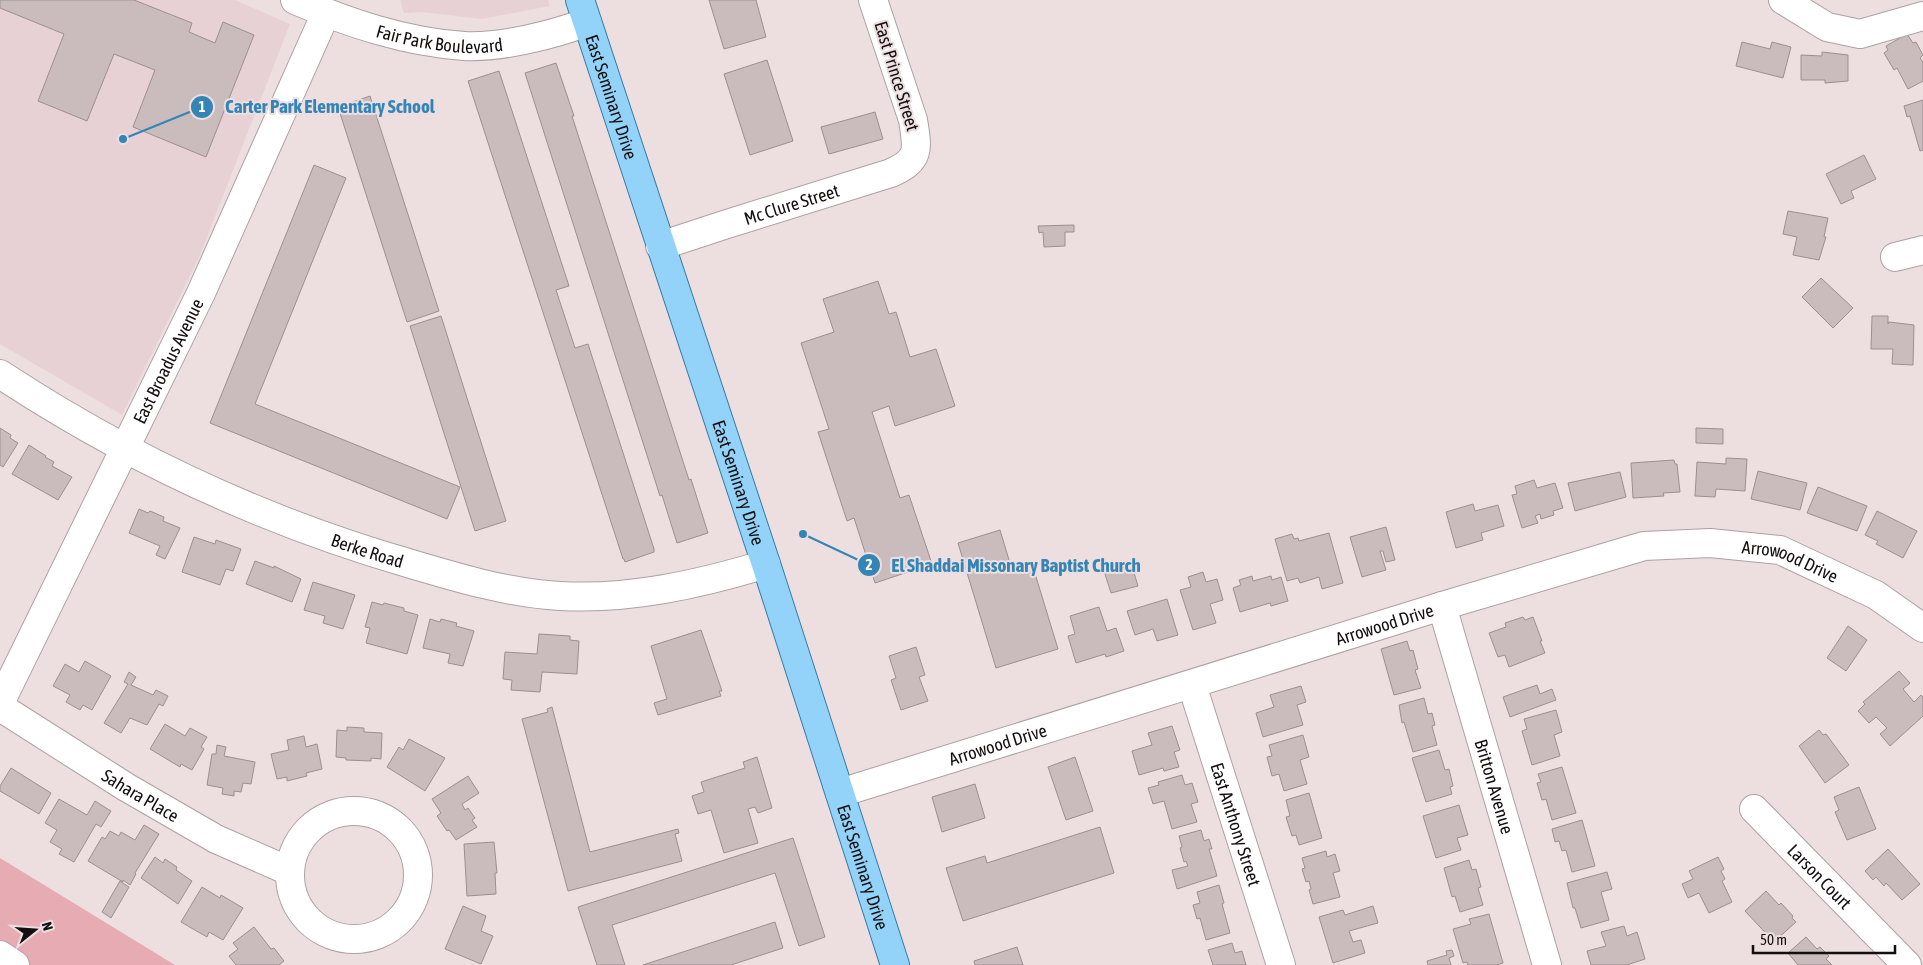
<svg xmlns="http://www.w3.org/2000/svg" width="1923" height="965" font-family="'Asap Condensed',sans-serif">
<rect width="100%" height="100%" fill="#eddfe0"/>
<path fill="#e8d1d4" d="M0,0h235l55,24 -90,231 -78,160 -122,-71z
M400,0h148l2,6 -68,13 -61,-7 -17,1z"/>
<path fill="#e7abb3" d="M0,858l175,107h-175z"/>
<path fill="#cabcbd" stroke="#9c8f90" d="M0,0h134l58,23 -3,9 26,11 8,-21 31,13 -48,122 -73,-30 22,-57 -41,-16 -27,67 -49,-20 26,-67 -64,-26z
M709,0h47l10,37 -42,12z
M1907,34l6,9 3,-1 7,13 -3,3 3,4v19l-15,8 -11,-21 -3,2 -10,-17 4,-3 -2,-4z
M1742,42l28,7 2,-7 19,5 -8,31 -47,-12z
M1822,52l26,3v26l-23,2v-3h-24v-25l21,1z
M767,60l26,81 -43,14 -26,-81z
M556,63l18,53h-2l117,364 2,-1 17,54 -31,10 -15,-48 -2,1 -135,-423z
M499,71l70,215 -13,4 19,58 13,-4 66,205v3l-29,10 -1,-3h-1l-155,-478z
M370,96l69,215 -32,11 -69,-215z
M1923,100v50l-3,1 -10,-35 -3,1 -3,-11z
M875,112l8,27 -54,15 -8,-27z
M1864,155l12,24 -25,12 3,7 -13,6 -15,-30z
M314,165l32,13 -91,226 205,83 -13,32 -237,-96z
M1788,211l40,7 -4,19h2l-7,23 -26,-5 4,-18 -14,-3z
M1074,225v7h-9v14l-21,1 -1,-15 -4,1 -1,-7z
M1821,278l32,30 -20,20 -31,-31z
M878,281l11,33 7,-2 14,45 26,-8 19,57 -60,20 -6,-20 -17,6 28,86 9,-3 23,69 -57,19 -21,-65 -7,3 -29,-89 11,-3 -28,-86 33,-11 -11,-33z
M441,316l65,205 -31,10 -65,-205z
M1872,316h16v8l1,-2 25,3 -1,40 -21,-1 1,-15h-22z
M0,428l11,7 -1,3 8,5 -15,24 -3,-2z
M1696,428l27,1v15l-27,-1z
M29,445l17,11 -1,1 9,5 -2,4 20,11 -14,23 -46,-26z
M1726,458l21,1 -2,32 -29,-2 -1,8 -20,-1 2,-34 29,2z
M1674,460l1,4h2l3,28 -17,1 1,3 -31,2 -2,-35z
M1758,471l49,12 -7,27 -49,-11z
M1620,472l6,25 -51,14 -7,-28z
M1534,480l3,8 18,-5 8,25 -10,3 1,4 -13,4 -1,-5 -5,2 3,7 -16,5 -10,-33 5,-1 -2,-8z
M1818,487l49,19 -10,25 -50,-18z
M1473,504l2,7 23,-6 6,21 -23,7 2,7 -27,8 -10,-36z
M139,509l9,4 2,-2 14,6 -1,4 17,7 -15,31 -9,-4 4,-9 -31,-13z
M1877,511l40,20 -14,27 -27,-14 2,-3 -13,-6z
M1386,527l9,33 -9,2 -3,-11h-3l6,19 -24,7 -12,-40z
M1000,530l13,43 20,-6 25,82 -62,19 -38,-125z
M1329,533l14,50 -21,6 -3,-12 -19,6 -2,-5 -11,3 -12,-42 17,-5 2,5 4,-1 1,3z
M194,537l21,7 1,-4 25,9 -8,22 -7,-2 -6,16 -38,-13z
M255,561l19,7v-2l27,13 -9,23 -46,-18z
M1131,563l7,23 -27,7 -7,-22z
M1203,572l3,10 11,-3 6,21 -13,4 6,19 -23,7 -13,-40 11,-3 -3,-10z
M1252,576l1,5 18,-5 1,4 9,-3 7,24 -17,5 -1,-3 -30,9 -7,-24 8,-3 -2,-5z
M313,582l42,13 -12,34 -20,-6 2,-7 -21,-6z
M1167,599l11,36 -21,6 -4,-12 -18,6 -8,-24z
M372,602l11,3 1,-2 20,5v3l14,4 -11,39 -41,-11 4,-15 -5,-1z
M1099,607l8,24 9,-3 8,23 -18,6 -1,-3 -29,9 -8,-27 7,-2 -5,-18z
M1523,617l2,3 8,-3 9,24h-2l5,12 -36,14 -4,-12 -7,2 -9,-24 17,-6 -1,-4z
M430,619l10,3 1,-3 16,4 -1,3 18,5 -11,35 -15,-3 2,-9 -27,-6z
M1848,626l19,14 -21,31 -19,-13z
M701,630l21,61h-3l2,5 -63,19 -4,-12 13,-4 -16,-53z
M539,634l31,2v4l9,1 -2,33 -35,-2 -2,20 -29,-2 1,-10 -9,-1 2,-27 32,2z
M1407,641l3,10 3,-1 5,19 -3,1 6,18 -27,7 -13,-46z
M916,647l9,28 -6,2 9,24 -27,9 -10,-30 5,-2 -7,-22z
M85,661l26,15 -19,34 -9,-5 -3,5 -14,-8 4,-7 -17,-9 12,-22 14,8z
M1899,671l11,12 -7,6 11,13 7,-7 2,2v19l-33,30 -10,-12 7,-6 -11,-11 -7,6 -11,-12 7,-7 -2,-2z
M129,672l7,5 -5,8 22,10 3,-5 12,6 -5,10 -4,-2 -12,21 -17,-7 -9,15 -17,-10 24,-39 -4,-2z
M1537,685l3,9 12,-5 4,11 -46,17 -7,-20z
M1301,686l5,16 -9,3 6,20 -40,12 -7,-24 18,-6 -4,-12z
M1424,698l4,16 4,-1 3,12 -3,1 5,19 -24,7 -9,-30 -2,1 -3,-18z
M552,707l38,145 88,-23 1,4 -4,1 7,27 -114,30 -46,-172 26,-7 -1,-3z
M1556,710l6,22 -8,3 6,21 -28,9 -10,-34 5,-2 -3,-10z
M165,724l20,12 5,-8 17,9 -6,10 3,2 -12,21 -11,-6 -1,3 -30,-18z
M1172,726l8,24 -6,2 5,15 -15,4 -1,-3 -24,7 -7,-24 20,-6 -4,-12z
M347,727l17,1v4l18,1 -1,26 -10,-1v3l-25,-1v-2l-10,-1 1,-27 10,1z
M1819,730l4,5 3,-1 23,31 -24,18 -26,-37z
M1303,735l6,22 -9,3 7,24 -23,7 -5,-17 -7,2 -5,-19 5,-1 -3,-11z
M304,736l2,11 11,-3 5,25 -16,4 1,3 -20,5v-4l-10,2 -6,-25 18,-4 -2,-10z
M409,739l36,19 -20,33 -38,-24 12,-20 4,3z
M217,745l9,2 -2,9 31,6 -4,22 -8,-1 -2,9 -7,-1v5l-12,-2 1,-6 -16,-3 5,-31h4z
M1439,750l6,20 4,-1 4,17 -3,1 2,7 -26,8 -14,-44z
M757,757l15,51 -14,5 -3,-6 -7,2 10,34 -34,10 -13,-43 -13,4 -6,-18 12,-4 -3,-10 44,-14 -2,-6z
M1075,757l18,54 -27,9 -18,-53z
M1562,767l14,46 -24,7 -6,-21 -4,1 -5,-17 4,-1 -3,-8z
M11,768l40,25 -12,21 -39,-23v-5z
M1182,775l3,10 7,-2 6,19 -7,2 6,18 -25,7 -8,-28 -11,3 -5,-16 11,-3 -1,-3z
M468,776l11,17 -17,11 3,6 3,-2 7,10 -3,2 5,7 -21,13 -7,-10 -2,1 -10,-15 4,-3 -9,-14z
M975,784l10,34 -43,14 -10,-35z
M1859,787l17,42 -29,11 -12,-28 4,-2 -5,-13z
M1309,793l13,45 -23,7 -3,-10 -4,1 -6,-19 4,-1 -4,-16z
M59,799l28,16 8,-14 16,10 -10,16 -5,-3 -22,38 -15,-8 3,-5 -12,-7 7,-12 -12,-7z
M1459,805l9,30 -11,3 4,12 -25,8 -13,-42z
M1582,820l13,46 -23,6 -6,-22 -4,1 -3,-10 -4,1 -3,-13z
M144,825l15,9 -24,39 1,1 -6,11 -7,-5v2l-35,-21 14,-24 3,2 5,-8 9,5 2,-4 14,8z
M1100,827l14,46 -151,48 -17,-53 39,-12 2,7z
M1201,830l3,11 5,-2 3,10h-3l8,27 -40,13 -5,-19 16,-4 -2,-5 -2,1 -4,-14 2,-1 -3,-11z
M793,838l32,99 -26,9 -24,-73 -163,52 13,40h-28l-19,-58z
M494,842l3,31h-2l1,21 -29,2 -3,-52z
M1888,849l32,35 -18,16 -16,-17 -2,3 -8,-9 -3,3 -8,-9z
M1326,851l1,6 8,-3 5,17 -7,2 7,24 -27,7 -4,-14 2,-1 -2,-8 -3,1 -4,-13 3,-1 -3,-10z
M155,857l8,6 2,-4 12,8 -1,3 16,11 -14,23 -37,-26z
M1718,857l6,12 -3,2 4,8 -3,2 10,21 -23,11 -10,-20 -11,5 -6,-14 11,-5 -4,-8z
M1469,860l3,10 4,-1 5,18 -3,1 5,17 -23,7 -5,-16 -3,1 -8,-29z
M1607,872l5,17 -11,3 8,28 -28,8 -6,-20h-2l-6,-25z
M120,881l9,6 -18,31 -9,-6z
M1219,885l5,18 -2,1 8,29 -24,7 -6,-22 -3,1 -4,-14 7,-2 -3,-11z
M202,887l18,11 1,-3 22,13 -20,32 -14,-8 -2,5 -26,-15z
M1766,891l13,14 2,-2 12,13 -1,2 4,4 -22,20 -29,-31z
M463,906l23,10 -5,15 12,5 -12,28 -36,-15z
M1373,906l5,17 -29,8 4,11 8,-2 4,13 -32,10 -14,-46 24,-7 2,5z
M1489,914l14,49 -6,2h-29l-1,-3 -4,1 -10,-34 18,-5 -2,-5z
M775,922l8,26 -52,17h-88z
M1624,926l3,10 10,-4 8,27 -18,6h-36l-4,-14 19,-5 -5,-14z
M254,927l17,22 3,-1 10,13 -5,4h-43l-7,-9 9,-7 -5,-6z
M1806,937l11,12 3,-2 9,9 -3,3 6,6h-34l-10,-12z
M1232,943l3,10 7,-2 4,14h-33l-5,-15z
M1017,947l6,18h-48l-1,-4z
M1452,950l2,6 -5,2 2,7h-23l-1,-4 20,-6 -1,-4z"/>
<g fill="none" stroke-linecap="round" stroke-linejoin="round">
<defs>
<g id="minor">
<path id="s1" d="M295,0c54,23 110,42 169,46 36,2 89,-11 123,-24"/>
<path d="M1783,0l44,27 33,7 63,-18"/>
<path id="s2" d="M660,246l67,-22 164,-51c29,-13 27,-23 22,-53l-40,-120"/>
<path d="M1895,257l28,-7"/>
<path id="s3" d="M0,374c126,83 263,147 408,189 50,15 100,30 152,33 70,4 140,-12 206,-32"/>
<path id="s4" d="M1442,606l105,359"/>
<path id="s5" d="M1192,685l89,280"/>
<path id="s6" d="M0,703l201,-410 125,-280"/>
<path id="s7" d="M0,707l126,80 90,52 73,32"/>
<path id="s8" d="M840,793l602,-187 202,-60 66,-3 70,7 96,45 47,33"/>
<path id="s9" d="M1754,809l153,156"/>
<circle cx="354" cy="875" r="64"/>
<path d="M0,955l15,10"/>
</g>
<g id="major">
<path id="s10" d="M580,0l186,564 129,401"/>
</g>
</defs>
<use href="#minor" stroke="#aea1a3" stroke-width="30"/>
<use href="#major" stroke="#377ba5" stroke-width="30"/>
<use href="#minor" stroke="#fff" stroke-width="28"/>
<use href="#major" stroke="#93d3fa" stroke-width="28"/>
</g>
<g text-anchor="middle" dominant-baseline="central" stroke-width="4" stroke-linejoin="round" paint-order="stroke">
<g font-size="18" fill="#130f0f" stroke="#eddfe0">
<text stroke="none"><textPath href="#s1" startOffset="151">Fair Park Boulevard</textPath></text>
<text transform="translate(897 76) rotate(73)">East Prince Street</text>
<text stroke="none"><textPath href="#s10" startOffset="102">East Seminary Drive</textPath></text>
<text stroke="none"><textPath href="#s2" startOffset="138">Mc Clure Street</textPath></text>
<text stroke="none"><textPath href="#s6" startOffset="381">East Broadus Avenue</textPath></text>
<text stroke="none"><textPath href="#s10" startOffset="508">East Seminary Drive</textPath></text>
<text stroke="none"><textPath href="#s3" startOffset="409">Berke Road</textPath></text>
<text stroke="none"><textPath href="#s8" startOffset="990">Arrowood Drive</textPath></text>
<text stroke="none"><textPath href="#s8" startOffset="570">Arrowood Drive</textPath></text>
<text stroke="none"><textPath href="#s8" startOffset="165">Arrowood Drive</textPath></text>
<text stroke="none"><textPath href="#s4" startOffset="188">Britton Avenue</textPath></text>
<text stroke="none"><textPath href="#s7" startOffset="166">Sahara Place</textPath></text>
<text stroke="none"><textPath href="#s5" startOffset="146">East Anthony Street</textPath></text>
<text stroke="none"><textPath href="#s10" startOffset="912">East Seminary Drive</textPath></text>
<text stroke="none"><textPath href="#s9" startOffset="94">Larson Court</textPath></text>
</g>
</g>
<path fill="none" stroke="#3485b6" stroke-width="2" d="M123 139L202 107M803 534L869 565"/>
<g fill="#3485b6" stroke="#eddfe0" stroke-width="2">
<circle cx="123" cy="139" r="5"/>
<circle cx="803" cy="534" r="5"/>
<circle cx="202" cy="107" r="12"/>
<circle cx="869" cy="565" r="12"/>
</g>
<g font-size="15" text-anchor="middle" font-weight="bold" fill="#fff">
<text x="202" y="112">1</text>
<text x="869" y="570">2</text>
</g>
<g font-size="19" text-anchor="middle" font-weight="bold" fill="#3485b6" stroke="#eddfe0" stroke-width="4" stroke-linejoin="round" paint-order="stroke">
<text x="330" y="113">Carter Park Elementary School</text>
<text x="1016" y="572">El Shaddai Missonary Baptist Church</text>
</g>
<g transform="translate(35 930) rotate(73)" stroke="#eddfe0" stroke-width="4" paint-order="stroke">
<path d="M0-4L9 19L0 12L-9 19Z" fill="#130f0f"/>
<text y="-8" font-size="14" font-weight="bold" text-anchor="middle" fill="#130f0f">N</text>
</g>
<path d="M1753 945v8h142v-8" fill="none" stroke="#130f0f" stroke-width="2.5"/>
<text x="1760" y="945" font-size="15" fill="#130f0f" stroke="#eddfe0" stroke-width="4" paint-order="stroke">50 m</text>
</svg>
